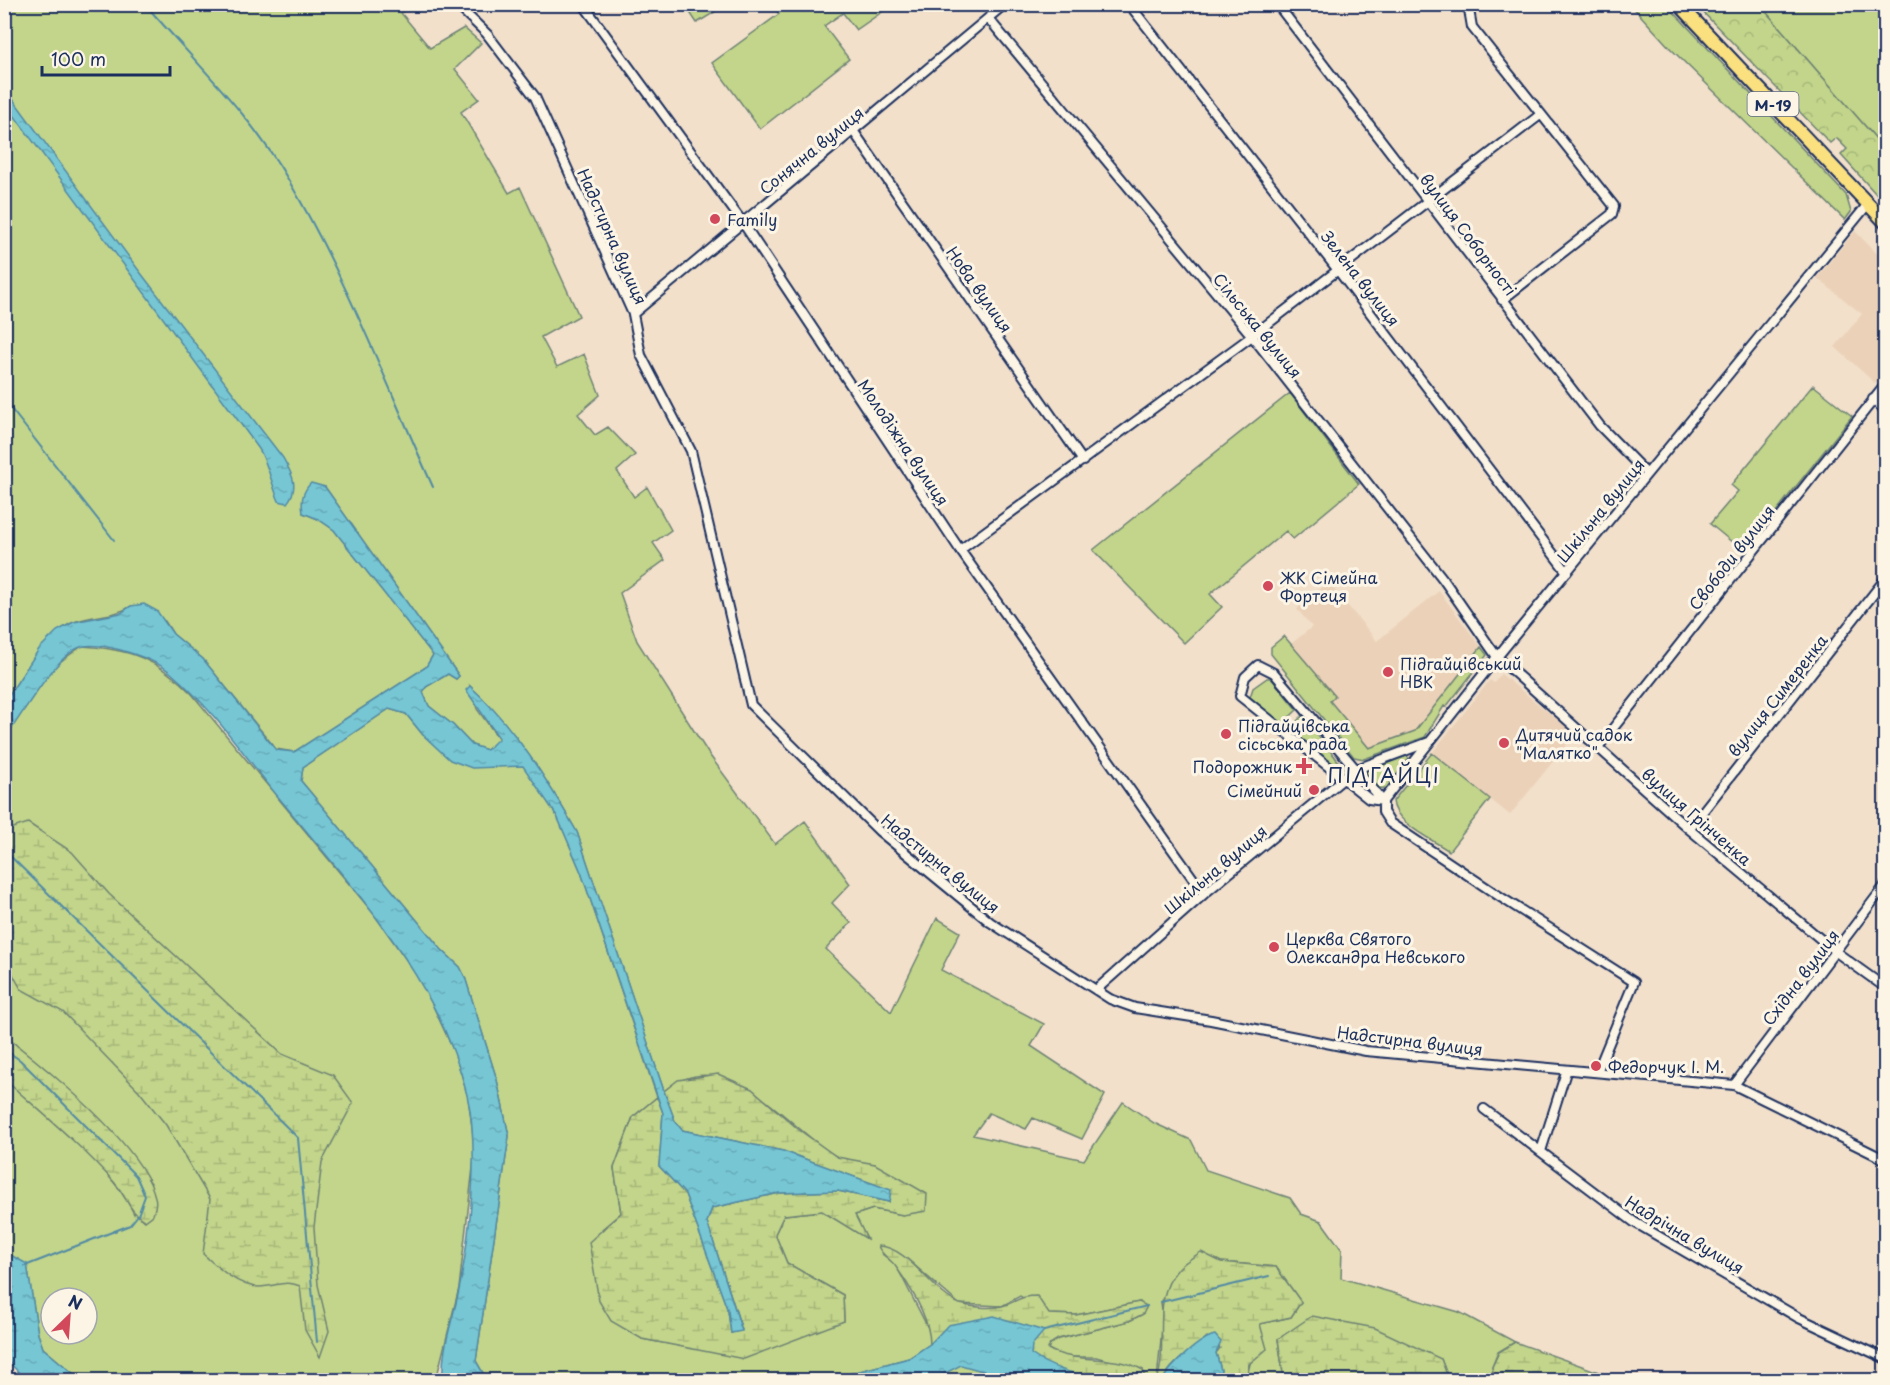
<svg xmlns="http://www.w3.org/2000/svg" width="1890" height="1385" font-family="'Playpen Sans',sans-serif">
<defs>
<pattern id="forest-crowns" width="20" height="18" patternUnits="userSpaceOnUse" patternTransform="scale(1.5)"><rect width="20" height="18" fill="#c2d58a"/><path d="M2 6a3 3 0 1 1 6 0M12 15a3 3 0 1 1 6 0" fill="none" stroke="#a6b77a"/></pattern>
<pattern id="wetland-marsh" width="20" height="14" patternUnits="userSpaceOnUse" patternTransform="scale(1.5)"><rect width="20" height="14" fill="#c2d58a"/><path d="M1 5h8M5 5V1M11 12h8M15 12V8" fill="none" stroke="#a6b77a"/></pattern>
<pattern id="park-tufts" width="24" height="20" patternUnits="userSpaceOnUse" patternTransform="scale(1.5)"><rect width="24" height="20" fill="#c2d58a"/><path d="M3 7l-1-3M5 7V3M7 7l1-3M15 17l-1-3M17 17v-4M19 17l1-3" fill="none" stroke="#a6b77a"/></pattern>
<pattern id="water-ripples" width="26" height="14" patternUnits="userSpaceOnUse" patternTransform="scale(1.5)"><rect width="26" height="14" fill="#77c6d4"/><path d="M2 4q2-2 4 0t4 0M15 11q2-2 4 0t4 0" fill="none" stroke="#66aab8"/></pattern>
</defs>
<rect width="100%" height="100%" fill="#f2e0cb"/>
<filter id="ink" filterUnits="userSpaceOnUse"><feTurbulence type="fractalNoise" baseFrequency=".0167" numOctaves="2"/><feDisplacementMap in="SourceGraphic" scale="12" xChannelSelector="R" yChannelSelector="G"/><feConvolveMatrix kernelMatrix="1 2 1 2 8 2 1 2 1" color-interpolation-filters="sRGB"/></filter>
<g filter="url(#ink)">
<path fill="#ebd1b8" d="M1855,231l30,31v112l-9,10 -41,-37 27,-33 -45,-36z
M1328,582l49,59 62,-50 42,56 -66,84 -46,17 -39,-47 5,-4 -44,-53 21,-17 -15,-18z
M1501,674l74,60 -65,81 -78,-62 58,-73 4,3z"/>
<path fill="#c2d58a" stroke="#6e8274" stroke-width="1.5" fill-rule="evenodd" d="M130,4l10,4 4,-4 269,1 -12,8 29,35 34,-20 17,15 -26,26 24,30 -18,13 48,81 11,-6 59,129 -38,21 16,30 27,-13 16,41 -22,19 17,21 13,-8 27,28 -18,16 17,26 13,-10 24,43 -18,13 12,17 -45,33 17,48 71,112 67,91 30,-23 45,63 -18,19 19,20 -25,26 65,63 46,-94 23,14 -19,38 103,54 -13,22 74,49 -23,44 -49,-21 -7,11 -37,-16 -16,22 111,25 39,-58 31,21 37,17 15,30 84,28 11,16 20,7 21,29 -1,28 118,34 56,30 -17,10 -6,15 3,13h-46l-8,-21 -163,-20 6,41h-38l14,-56 31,-7 10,-15 -25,-35 -55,-5 -20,-9 -40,49 2,16 -6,62h-12l-2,-10 -47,-13h-34l-14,-8 2,-5 8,-5 71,-18 14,-7 -3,-12 -64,13 -27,-1 -29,-18 -18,10 -43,-2 -53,-46 -24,-4 14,11 34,67v12l-21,14 -83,22h-339l-11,-19 33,-225 -12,-56 -32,-103 -5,-10 -19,-18 -140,-168 2,-14 86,-58 17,5 17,21 100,30 34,51 24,56 76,225 -24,20 -19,51 7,45 -19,16 40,110 50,9 130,-20 22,-7 -1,-26 -56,-32 -12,-29 9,-19 38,-4 44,27 -11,-23 18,-6 30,6 -28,-51c-12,-2 -30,-2 -41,-9 -49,-30 -108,-115 -170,-64l-87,-259c-30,-52 -63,-105 -107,-146l7,23 22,30 -12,11 -15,-5 -19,-20 -24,-19 -6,-14 3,-5 22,-13 8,5 3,-3 -134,-189 -22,26 15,6 16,11 99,125 -7,12 -132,85 -18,-3 -73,-90 -30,-25 -8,-13 -34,-15c-18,12 -38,8 -57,16 -27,11 -53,55 -69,79v-696z
M685,5h41l-29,18z
M772,5h120l-36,25 -13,-17 -19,13 25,33 -89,70 -48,-66 67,-49z
M1631,5h36l179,190 5,17 -6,8 -174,-171z
M1760,5h125v144z
M1813,385l39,31 -108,136 -34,-28 28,-33 -7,-6z
M1290,393l69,91 -66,55 -7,-8 -76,63 12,13 -38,36 -91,-93z
M1284,636l51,60 -5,5 39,47 46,-17 66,-84 6,8 -41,52 -2,-1 -19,31 -61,22 -10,-2 -83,-103v-7z
M82,646c48,3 76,13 110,48l181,219 49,69 34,74 12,41 7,53 -16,138 -23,92h-355l-38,-32 -5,-14 -11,-69 -22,-13v-172c41,36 106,85 129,134l17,-31c-44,-61 -87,-101 -146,-147l-1,-298 49,-71zM51,1298h36v36h-36z
M1267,678h4l26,32 -15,14 -32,-27 3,-9z
M1432,753l58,46 -41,52c-17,-12 -55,-28 -56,-50z
M1407,756l2,3 -22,29 -11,1 -11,-12 1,-6z
M960,1364l26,8 12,8h-66z"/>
<path fill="url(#forest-crowns)" stroke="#6e8274" stroke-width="1.5" d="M1696,5h64l125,144v55l-44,-49 6,-6 -11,-11 -6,5z"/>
<path fill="url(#wetland-marsh)" stroke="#6e8274" stroke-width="1.5" d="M28,823l44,29 37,42 173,160 51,21 20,28 -31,59 -8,65 4,58 11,46 -9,26 -15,-27 -5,-44c-16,-7 -24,1 -41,1 -20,0 -42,-20 -56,-33l7,-55 -44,-74 -27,-34 -76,-79 -42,-23 -16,-29 -1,-126 3,-4z
M5,1036c41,32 138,110 150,161 2,5 0,12 -2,18l-8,6c-16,-9 -19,-26 -31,-39 -33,-37 -72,-69 -109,-102z
M718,1074l34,15 46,40 39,28 38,7 52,30 -1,17 -23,4 -30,-6 -18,6 12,24 -45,-28 -38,4 -9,19 12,29 56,32 1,26 -100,38 -102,-20 -31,-18 -12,-20 -10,-59 32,-29 -7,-45 19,-51 24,-20 6,16 -4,53 26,28 43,117 3,22 11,-3 -35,-108 5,-14 67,-15 59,-2 51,11 1,-12 -107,-39 -101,-21 -7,-9 -11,-30 14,-11z
M878,1246c31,0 55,48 82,58 11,3 31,5 42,2 16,-4 15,-10 35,-10l12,18 27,1 63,-13 8,4 -4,8 -14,7 -71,18 -8,5 -2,5c29,16 65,4 95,21l2,10h-104l-111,-36c0,-25 -19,-56 -34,-77 -5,-8 -14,-11 -18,-21z
M1201,1252l20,10 55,5 25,35 -10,15 -31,7 7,25 -18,15 -3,16h-29l4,-10 -5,-17 4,-5 -13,-11c-14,14 -35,24 -44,43h-6c12,-36 -7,-80 21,-111 6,-7 16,-12 23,-17z
M1312,1316l63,12 66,31 8,21h-165l-6,-41z
M1515,1342l106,38h-126l-3,-13 7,-15z"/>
<path fill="url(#park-tufts)" stroke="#6e8274" stroke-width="1.5" d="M1302,716l42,52 -5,4 -50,-43z"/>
<path fill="url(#water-ripples)" stroke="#528aa5" stroke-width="1.5" d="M4,87l133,181 146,190c9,16 17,29 4,45l-8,-2c-8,-18 -10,-35 -20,-52l-254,-346z
M311,483l14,4 134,189 -3,3 -8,-5 -22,13 -3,5 6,14 24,19 19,20 15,5 12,-12 -33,-48 4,-4c44,40 77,94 107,146l87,259 11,30 7,9 101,21 108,39 -2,12 -51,-11 -59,2 -67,15 -5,14 35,109 -11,2 -3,-22 -43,-117 -26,-28 4,-53 -82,-241 -24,-56 -34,-50 -51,2 -22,-8 -27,-25 -17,-21 -17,-5 -86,58 -2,14 140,168 19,18 5,10 32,103 12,56 -33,225 11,19h-44c-2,-31 10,-60 16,-90 11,-55 21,-141 8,-195 -28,-117 -114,-206 -188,-297 -34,-42 -67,-90 -108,-125 -17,-15 -64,-30 -87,-27 -27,5 -62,70 -79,92v-37l34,-52 18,-18 17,-9 47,-9 10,-7 13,-2 13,7 16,23 30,25 73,91 18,2 132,-85 7,-12 -99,-125 -16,-11 -15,-6c-2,-12 -1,-21 8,-30z
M5,1252l22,12 11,70 5,14 38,32h-55l-21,-22z
M994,1316l50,15 -12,14 -1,9c21,15 45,20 70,26h-103l-12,-8 -25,-7 -29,15h-106l83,-22 21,-14 18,-19z
M1215,1335l6,7 -5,11 5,17 -4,10h-54c7,-14 37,-42 52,-45z"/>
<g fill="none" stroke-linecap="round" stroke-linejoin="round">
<path stroke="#528aa5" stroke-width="2" d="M151,11c48,55 102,107 138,170 57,97 98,204 144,306
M4,400l110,140
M4,850l294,288 19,204
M4,1049l16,11 116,116 9,20 -7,19 -8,10 -105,41
M1161,1302l108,-26
M1044,1331l103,-25"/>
<defs>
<path id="minor" d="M456,4l31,30 48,63 98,217 8,41 50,96 60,254 128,126 111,91 120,77 25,9 76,12 155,31 368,34 152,75
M583,4l160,219 217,327 244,344
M1129,4l208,265 230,303
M1277,4l323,422 47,48
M1468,4l4,23 142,179 -2,8 -110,86
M988,18l264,318 191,243 54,78 192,172 147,123 50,36
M854,132l229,329
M633,314l372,-310
M1873,399l13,12
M960,550l292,-214 288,-221
M1258,665l16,8 109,128 -14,-2 -129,-103 5,-19z
M1599,746l287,-362
M1383,801l114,-144 371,-453
M1383,801v11l7,11 112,75 132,84 -37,90
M1689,829l197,-251
M1096,990l108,-96 150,-124 75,-28
M1734,1085l152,-201
M1484,1109l150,113 165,96 87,41
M1541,1151l25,-79"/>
<path id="trunk" d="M1679,4l207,219"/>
</defs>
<use href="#minor" stroke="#1b2f5e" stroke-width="12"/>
<use href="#trunk" stroke="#1b2f5e" stroke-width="16"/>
<use href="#minor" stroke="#fcf5e5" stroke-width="8"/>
<use href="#trunk" stroke="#fbe080" stroke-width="12"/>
</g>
</g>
<g fill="#d1495b" stroke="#fcf5e5" stroke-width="2">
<circle cx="715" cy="219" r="6"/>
<circle cx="1268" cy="586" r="6"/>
<circle cx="1388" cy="672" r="6"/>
<circle cx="1226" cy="734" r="6"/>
<circle cx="1504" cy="743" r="6"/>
<path d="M1301 757h6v6h6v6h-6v6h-6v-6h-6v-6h6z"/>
<circle cx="1314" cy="790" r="6"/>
<circle cx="1274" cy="947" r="6"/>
<circle cx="1596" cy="1066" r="6"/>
</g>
<g text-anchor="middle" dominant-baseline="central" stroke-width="6" stroke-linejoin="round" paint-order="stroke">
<rect fill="#fcf5e5" stroke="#5e6a86" stroke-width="1.5" x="1747.5" y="92" width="51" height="24" rx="4.5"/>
<g font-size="15" font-weight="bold" fill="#1b2f5e">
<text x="1773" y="104">М-19</text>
</g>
<g font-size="16" fill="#1b2f5e" stroke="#fcf5e5">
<text transform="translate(811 150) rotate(-39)">Сонячна вулиця</text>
<text transform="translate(1469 234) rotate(53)">вулиця Соборності</text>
<text transform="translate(613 236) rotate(66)">Надстирна вулиця</text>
<text transform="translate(1361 278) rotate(52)">Зелена вулиця</text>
<text transform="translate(980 289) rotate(55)">Нова вулиця</text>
<text transform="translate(1258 325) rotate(51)">Сільська вулиця</text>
<text transform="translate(904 442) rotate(56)">Молодіжна вулиця</text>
<text transform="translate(1600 510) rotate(-51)">Шкільна вулиця</text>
<text transform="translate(1731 557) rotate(-52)">Свободи вулиця</text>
<text transform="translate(1777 695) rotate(-52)">вулиця Симеренка</text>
<text transform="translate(1697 816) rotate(41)">вулиця Грінченка</text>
<text transform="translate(941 863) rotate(39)">Надстирна вулиця</text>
<text transform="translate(1215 869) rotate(-40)">Шкільна вулиця</text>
<text transform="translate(1800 977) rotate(-53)">Східна вулиця</text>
<text transform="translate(1410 1040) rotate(7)">Надстирна вулиця</text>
<text transform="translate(1685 1234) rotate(31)">Надрічна вулиця</text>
</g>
<g font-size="16" fill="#1b2f5e" stroke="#fcf5e5" text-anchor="start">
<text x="727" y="219">Family</text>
<text x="1280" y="577">ЖК Сімейна<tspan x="1280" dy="18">Фортеця</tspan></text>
<text x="1400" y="663">Підгайцівський<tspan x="1400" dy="18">НВК</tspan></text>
<text x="1238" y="725">Підгайцівська<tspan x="1238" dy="18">сісьська рада</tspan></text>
<text x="1516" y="734">Дитячий садок<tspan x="1516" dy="18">"Малятко"</tspan></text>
<text x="1292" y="766" text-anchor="end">Подорожник</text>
<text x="1302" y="790" text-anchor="end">Сімейний</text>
<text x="1286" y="938">Церква Святого<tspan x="1286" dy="18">Олександра Невського</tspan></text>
<text x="1608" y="1066">Федорчук І. М.</text>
</g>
<g font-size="20" letter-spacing="1.5" fill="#1b2f5e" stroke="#fcf5e5">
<text x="1384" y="775">ПІДГАЙЦІ</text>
</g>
</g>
<rect width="1890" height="1385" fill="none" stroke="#fcf5e5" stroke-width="24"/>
<rect x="12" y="12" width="1866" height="1361" fill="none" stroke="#1b2f5e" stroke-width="2" filter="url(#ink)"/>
<g transform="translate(69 1316) rotate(25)"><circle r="28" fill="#fcf5e5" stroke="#a2a6af" stroke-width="1.5"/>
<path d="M0-4.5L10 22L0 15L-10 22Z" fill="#d1495b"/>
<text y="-9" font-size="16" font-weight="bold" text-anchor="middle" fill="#1b2f5e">N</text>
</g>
<path d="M42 66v9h128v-9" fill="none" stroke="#1b2f5e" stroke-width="3"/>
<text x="51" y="66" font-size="18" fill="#1b2f5e" stroke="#fcf5e5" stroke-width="4.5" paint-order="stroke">100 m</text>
</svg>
